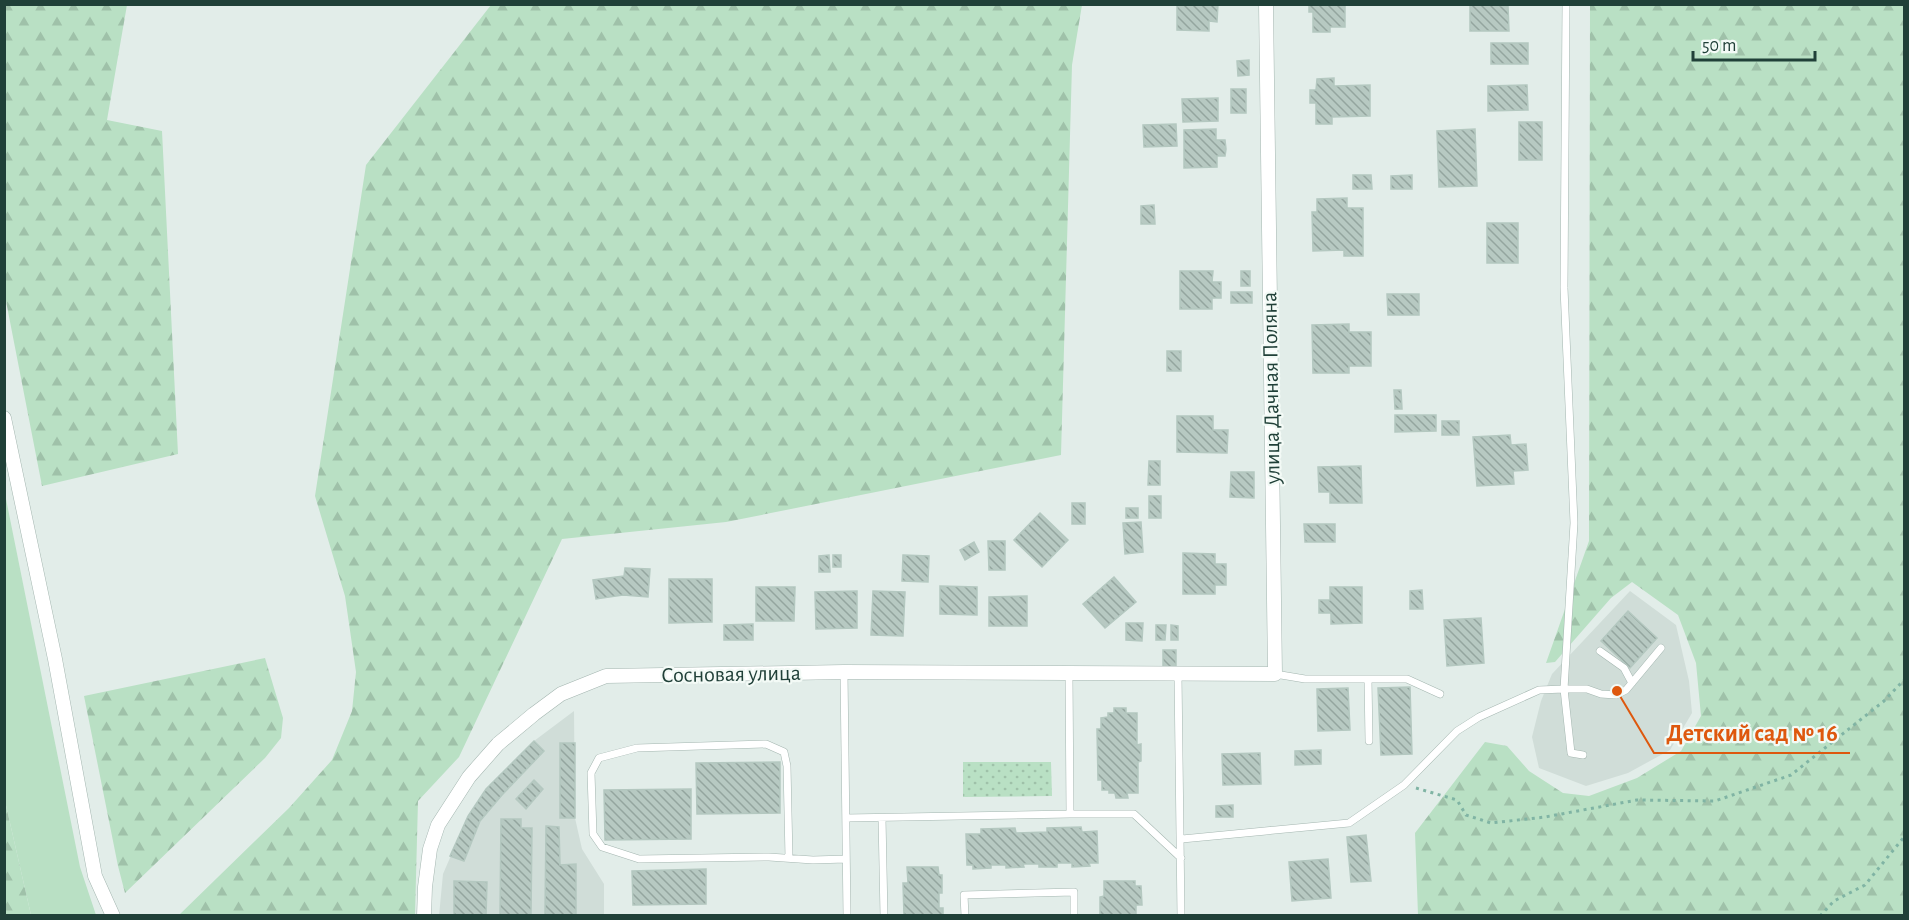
<svg xmlns="http://www.w3.org/2000/svg" width="1909" height="920" font-family="'Alegreya Sans',sans-serif">
<defs>
<pattern id="forest-firs" width="22" height="20" patternUnits="userSpaceOnUse" patternTransform="scale(1.5)"><rect width="22" height="20" fill="#b9e0c4"/><path d="M5 1l3.5 6h-7zM16 11l3.5 6h-7z" fill="#9fc1a9"/></pattern>
<pattern id="park-dots" width="8" height="8" patternUnits="userSpaceOnUse" patternTransform="scale(1.5)"><rect width="8" height="8" fill="#b9e0c4"/><path d="M2 2h.1M6 6h.1" fill="none" stroke="#9fc1a9" stroke-width="1.8" stroke-linecap="round"/></pattern>
<pattern id="building-back-hatch" width="6" height="6" patternUnits="userSpaceOnUse" patternTransform="scale(1.5)"><rect width="6" height="6" fill="#b7c9c2"/><path d="M-1 5l2 2M0 0l6 6M5-1l2 2" fill="none" stroke="#94a59f"/></pattern>
</defs>
<rect width="100%" height="100%" fill="#e2ede9"/>
<path fill="#d0ddd8" d="M1630,591l46,34 13,56 3,32 -22,37 -42,23 -42,13 -47,-18 -7,-31 9,-36 11,-27z
M574,711l1,107 7,31 22,35v31l-165,1 4,-42 25,-58 18,-27 48,-48z"/>
<path fill="#b9e0c4" d="M4,489l76,378 16,48h-65l-26,-114z"/>
<path fill="url(#forest-firs)" d="M4,5h123l-20,115 55,11 16,323 -136,32 -37,-190z
M491,5h591l-10,60 -11,390 -335,67 -164,17 -103,218 -41,44 -3,114h-236l110,-107 43,-48 20,-49 4,-39 -11,-76 -30,-100 51,-331z
M1590,5h314v910h-486l-3,-82 70,-91 22,4 22,25 34,22 26,3 48,-18 44,-27 20,-35 -5,-53 -18,-48 -46,-33 -21,16 -56,64 -9,1 43,-122z
M265,658l18,60 -2,20 -16,20 -140,135 -7,-27 -34,-170z
M4,801h1l26,114h-26z"/>
<path fill="url(#park-dots)" d="M963,762h88l1,34 -89,1z"/>
<path fill="url(#building-back-hatch)" stroke="#b4c8c0" stroke-width="1.5" d="M1177,4h41l-1,18 -8,-1v10l-32,-1z
M1309,4h36v23h-15v5h-17v-20h-4z
M1470,4l38,2 1,25h-39z
M1491,43h37v21h-37z
M1249,60v15l-11,1 -1,-15z
M1334,78v8l36,-1v31l-38,1v7h-16v-21h-6v-13h6l1,-11z
M1527,85l1,25 -40,1v-25z
M1231,89h15v24h-15z
M1218,98v23l-35,1 -1,-23z
M1519,122h23v38h-23z
M1176,124l1,22 -33,1 -1,-22z
M1216,129v11h9l1,9 -1,7h-8v11l-33,1v-38z
M1475,129l2,57 -38,1 -2,-56z
M1353,175h18l1,14h-19z
M1412,175v14h-21v-13z
M1347,198v10h16v48h-19v-6l-31,1 -1,-39h5v-13z
M1154,205l1,19h-14v-18z
M1487,223h31v40h-31z
M1180,271h33l-1,11h9v16h-9v11h-32z
M1241,271h9v15h-9z
M1231,292h21v11h-21z
M1387,294h32v21h-31z
M1349,324v8h22v34h-22v7h-36l-1,-48z
M1167,351h14v20h-14z
M1394,390h7l1,19h-7z
M1395,415h41v16l-41,1z
M1177,416h36v14h15l-1,23 -50,-1z
M1442,421h17v14h-17z
M1510,435l1,10 15,-1 2,26 -15,1 1,13 -37,2 -4,-49z
M1149,461h11v24h-12z
M1361,466l1,37h-32v-11h-11l-1,-25z
M1231,472h23v26l-24,-1z
M1149,496h12v22h-12z
M1072,503h13v21h-13z
M1126,508h12v10h-12z
M1040,513l28,27 -26,27 -28,-27z
M1141,522l2,30 -18,2 -2,-31z
M1304,524h31v18h-30z
M988,541h17v29h-16z
M974,542l5,10 -14,8 -5,-10z
M1183,553l32,1v10h11v21h-11v9h-32z
M829,555l1,17h-11v-16z
M833,555h8v12h-8z
M903,555l26,1 -1,26 -26,-1z
M625,568l25,1 -2,28 -25,-2 -27,4 -3,-19 31,-4z
M1114,577l22,25 -31,26 -22,-24z
M669,579h43v43l-43,1z
M940,586l37,1v28l-37,-1z
M756,587h39l-1,34h-38z
M1330,587h32v36l-31,1v-11h-12v-13h11z
M1422,590l1,19h-13v-18z
M857,591v37l-41,1 -1,-37z
M873,591l32,1 -2,44 -32,-1z
M1027,596v30h-38v-29z
M1628,611l29,27 -27,30 -29,-27z
M1481,618l3,45 -37,3 -3,-46z
M1126,623h17l-1,18 -16,-1z
M753,624v16h-29v-15z
M1156,625h10l-1,15h-9z
M1171,625l7,1v14h-7z
M1163,650h13v17l-13,1z
M1410,687l2,67 -31,1 -3,-67z
M1348,688l2,42 -32,1 -1,-42z
M1114,708h12v5h11v32l4,-1v17l-3,1v31h-11l1,5h-12l-1,-5h-6v-3h-7v-10h-4l-1,-51h4v-11l7,-1v-4h6z
M534,741l10,10 -42,44 -22,26 -16,40 -14,-5 18,-40 18,-27z
M560,743h15v75h-15z
M1321,750v14l-26,1v-14z
M1260,753l1,31 -38,1 -1,-31z
M780,762v51l-83,1 -1,-51z
M534,780l9,9 -17,20 -10,-10z
M691,789v50l-86,1 -1,-50z
M1233,805v12h-17v-11z
M501,819h20v9h11l-1,88h-31z
M546,826l13,1 1,38 16,-1v52h-31z
M1081,827l1,5 15,-1 1,32h-9l1,3 -18,1v-4h-15v4h-18v-3h-16l1,3 -18,1v-3h-15v3l-18,1v-4h-6l-1,-31h15v-5l34,-1 1,5 31,-1v-4z
M1366,835l5,46 -20,1 -4,-45z
M1328,859l3,39 -39,3 -3,-39z
M907,867h31l1,8h3v18h-3v15h4v8h-39l-1,-33h5z
M706,869v35l-73,1 -1,-34z
M454,881l33,1 -1,34h-32z
M1104,881h31v5h6l1,19h-6v11h-36v-19l4,-1z"/>
<g fill="none" stroke-linecap="round" stroke-linejoin="round">
<defs>
<path id="service" d="M1600,651l24,17 8,15
M844,672l3,244
M1275,674l30,5h102l33,15
M1178,675l3,241
M1368,679l1,62
M1583,755l-12,-2 -7,-64h23l14,5 15,1 10,-5 35,-42
M1070,814h64l47,44
M846,818l224,-4 -1,-140
M882,818l2,98
M1182,839l167,-16 55,-38 53,-54 22,-14 60,-27 25,-1 10,-166 -10,-235 2,-284
M789,858l-2,-92 -3,-14 -18,-8 -129,4 -38,10 -8,15 2,61 9,13 37,12 130,-2 44,3 33,-1
M965,916l-1,-21 110,-3v24"/>
<path id="minor" d="M4,418l51,241 40,217 18,40
M424,916l1,-29 5,-38 8,-24 31,-48 29,-33 36,-30 27,-20 45,-18 238,-4 431,2 -9,-670"/>
</defs>
<use href="#service" stroke="#a4b6b0" stroke-width="8"/>
<use href="#minor" stroke="#a4b6b0" stroke-width="15"/>
<path stroke="#80b4a4" stroke-width="3" stroke-dasharray="3 4.5" stroke-linecap="butt" d="M1416,788l41,12 9,15 25,8 54,-6 92,-17 78,1 76,-26 93,-74 20,-21
M1820,916l14,-15 31,-16 39,-48"/>
<use href="#service" stroke="#fff" stroke-width="7"/>
<use href="#minor" stroke="#fff" stroke-width="14"/>
</g>
<g text-anchor="middle" dominant-baseline="central" stroke-width="4.5" stroke-linejoin="round" paint-order="stroke">
<g font-size="22" fill="#204038" stroke="#f3faf6">
<text transform="translate(1271 388) rotate(-91)">улица Дачная Поляна</text>
<text transform="translate(731 674) rotate(-1)">Сосновая улица</text>
</g>
</g>
<path fill="none" stroke="#de580e" stroke-width="2" d="M1617 691L1654 753H1850"/>
<circle fill="#de580e" stroke="#f3faf6" stroke-width="2" cx="1617" cy="691" r="6"/>
<g font-size="24" text-anchor="middle" font-weight="bold" fill="#de580e" stroke="#f3faf6" stroke-width="4.5" stroke-linejoin="round" paint-order="stroke">
<text x="1752" y="741">Детский сад № 16</text>
</g>
<rect width="1909" height="920" fill="none" stroke="#204038" stroke-width="12"/>
<path d="M1693 51v9h122v-9" fill="none" stroke="#204038" stroke-width="3"/>
<text x="1702" y="51" font-size="18" fill="#204038" stroke="#f3faf6" stroke-width="4.5" paint-order="stroke">50 m</text>
</svg>
